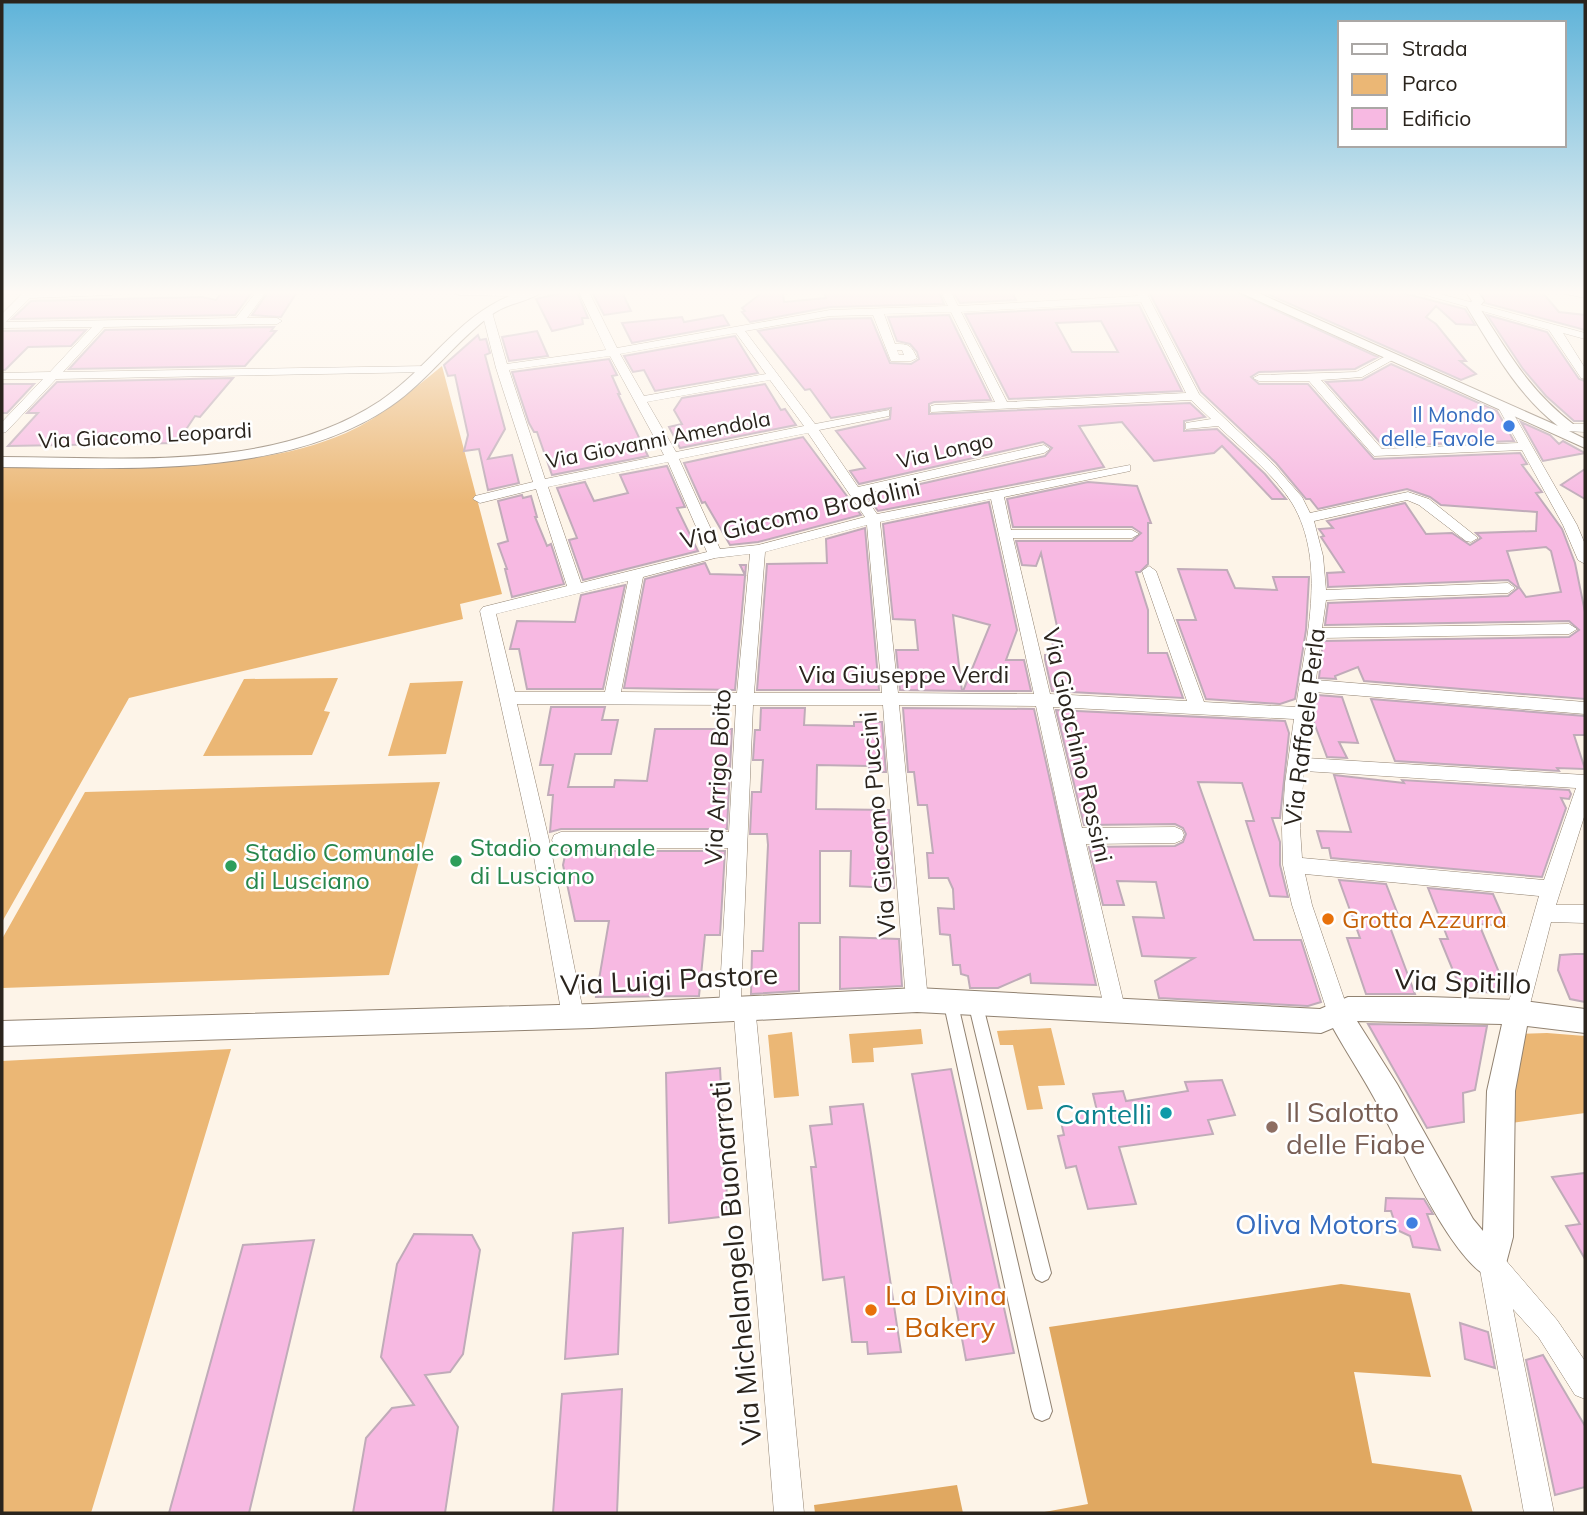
<svg xmlns="http://www.w3.org/2000/svg" width="1587" height="1515" font-family="Mulish,sans-serif">
<rect width="100%" height="100%" fill="#fdf4e8"/>
<path fill="#ebb775" d="M442,366l60,228 -42,10 3,15 -334,79 -127,224v-455c105,-2 246,9 344,-34 36,-16 65,-42 96,-67z
M338,678l-14,33 6,1 -18,43 -109,1 41,-77z
M463,681l-17,73 -58,2 22,-73z
M440,782l-51,193 -387,13v-49l83,-147z
M1051,1028l14,57 -27,1 5,23 -16,1 -14,-65h-13l-3,-14z
M921,1029l2,15 -50,4 1,14 -22,1 -3,-29z
M792,1032l7,64 -25,2 -6,-63z
M1547,1033l38,3v77l-74,10 8,-89z
M231,1049l-140,464h-89v-452z"/>
<path fill="#e0a861" d="M1341,1284l69,9 21,84 -77,-5 18,91 89,12 12,38h-434l49,-9 -39,-177z
M957,1485l6,28h-148l-1,-8z"/>
<path fill="#f7b9e2" stroke="#c0abb9" stroke-width="2" fill-rule="evenodd" d="M222,292h30l-17,23 -223,4 19,-18 171,-4 14,3z
M268,292h29l-16,25 -29,-2z
M566,292h11l11,26h-6l1,6 -31,7 -16,-32z
M592,292h30l9,19 -27,4z
M763,292h20l1,10 42,-4 -2,-6h115l5,12 -114,3 -80,15 -8,-10 3,-1 -3,-3z
M959,292h53l4,8 -56,3 -6,-10z
M1149,292h87l142,65 -23,12 -96,3 -8,5 8,7h49l66,75 146,-6 7,11 -5,1 20,27 -6,1 26,36 13,34 10,49v87l-221,-18 -6,-14 -23,9 1,3 -17,-1 4,-37 246,-4 10,-7 -10,-9 -244,4 3,-22 180,-7 10,-8 -10,-8 -180,7 -1,-14 17,-1 -23,-35 3,-1 -5,-7 14,-1 -6,-7 78,-18 21,31 26,-1 18,12 11,-7 -5,-5 60,-2 1,-19 -96,-7 -11,-8 -23,-8 -89,20 -8,-10h-4l-30,-36 -75,-71zM1546,547l5,4 10,41 -35,5 -7,-10 -12,-36z
M1263,292h136l66,17 10,16 -19,-1 -20,-18 -10,11 10,7 30,37h-6l16,13 -15,6z
M1481,292h61l17,20 26,3v15l-100,-27z
M1139,305l43,86 -173,8 -44,-85zM1101,321l17,31h-46l-16,-29z
M723,315l6,10 -97,18 -10,-20 60,-6 2,5z
M949,315l42,85 -57,2 -5,2v10l261,-11 15,14 -21,4v10l33,-2 48,45 21,25h-14l-50,-53 -8,7 -60,8 -32,-39 -43,4 25,41 -226,44 -11,-15 178,-40 7,-8 -9,-6 -184,42 -9,-13 15,-3 -29,-37 54,-12 1,-11 -60,10 -21,-29 -5,1 -47,-59 72,-12 41,-1 19,45 21,1 8,-5 -2,-7 -7,-8 -13,-3 -9,-24z
M1487,315l60,17 32,47 6,2v40h-11l-28,-25 -23,-27z
M274,327l-3,4h5l-31,35 -176,3 36,-39z
M86,330l-15,16 -43,1 -23,23h-3v-39z
M537,331l11,25 -39,5 -7,-24z
M478,335l2,5 6,-1 4,14 -5,2 20,74 -17,30 24,-4 7,28 -31,7 -9,-41 -15,2 4,-16 -13,-60 -7,1 -4,-11z
M735,336l23,37 -103,18 -11,-21 -11,2 -9,-16z
M609,359l8,16 -5,1 8,18h-2l30,62 -96,19 -15,-43h-3l-5,-9 -17,-51z
M1391,364l106,47 17,30 -131,5 -57,-64 36,-2z
M233,378l-33,39 -5,-1 -18,27 -169,3 30,-33h-11l30,-31z
M2,384h32l-27,29h-5z
M765,384l16,26 4,-1 11,16 -116,23 -11,-21 13,-3 -8,-14 8,-12z
M1521,422l29,13 9,9 4,-3 22,12 -42,8z
M803,437l58,78 -103,27 -28,3 -25,-43 -3,1 -18,-40z
M667,466l18,41 -8,1 21,43 -115,29 -14,-40 8,-2 -20,-50 28,-6 9,19 34,-8 -8,-18z
M1585,469v30l-24,-14z
M1088,482l49,4 14,37h-3v41l-8,8h-4l12,38v43h19l16,45 -131,-7 -7,-31v-5h10l-5,-24h8l-17,-78 -5,13 -14,-1 -6,-24h116l9,-8 -9,-6h-119l-6,-28z
M522,495l1,3 8,-2 6,21h-2l12,29 4,-2 13,40 -52,13 -7,-28h2l-9,-25 10,-3 -10,-40z
M989,502l28,128 -11,30h18l7,31h-68l27,-66 -37,-10 9,76 -62,-1 -4,-40h22l-3,-30 -22,-1 -10,-95z
M865,528l14,162h-122l10,-126 60,-1 -1,-24z
M705,563l5,11 35,1 -5,-10h6l-11,125 -111,-2 21,-109z
M1178,569l49,1 8,18 42,2 -4,-13h36l-3,53 -11,69 -15,5 -74,-5 -29,-79h19z
M625,585l-22,104h-76l-8,-40h-9l7,-28 58,1 6,-27z
M1317,695l25,2 16,46 -19,-1 8,16 -20,-1 -14,-37z
M1371,699l214,17v19h-11l11,34 -28,-1 2,3 -164,-10z
M551,707h54l-3,13h16l-7,34h-36l-7,33h46l1,-7 32,1 8,-52h77l-5,100h-166l-11,3 3,-37h-5l5,-30h-13z
M761,708h44l-1,17 50,1v-4h28l4,50h-17v-6l-52,-1 -1,44 73,1 5,78 -44,-2 1,-35h-31v72h-21v68l-48,3 1,-43h11l5,-106 -1,-11h-17l2,-42h9l2,-32h-10l2,-30h5z
M903,708l131,1 62,276 -65,-2 -1,-9 -32,14h-28l-2,-12 -7,-2 -1,-9h-7l-3,-30 -10,-1 -2,-26 16,1 -1,-20 -5,-11h-19l-2,-25h6l-6,-48h-9l-4,-33h-6z
M1056,710l229,11 4,12 -9,85h-8l8,24v23l8,32 -18,-1 -24,-75h8l-12,-38 -44,-1 56,158h47l20,62 -13,4 -149,-8 -4,-17 39,-23 -52,-2 -9,-39 31,1 -8,-36 -39,-1 7,24h-21l-14,-58 86,-1 8,-4 3,-8 -3,-6 -8,-4 -91,1z
M1334,775l70,8 -2,-3 167,10 2,4 -2,5 -8,-1 5,10 -24,69 -211,-19 -2,-10h-7l-5,-17 34,1z
M566,851h159l-5,84h-15l-6,61 -103,1 13,-76h-34l-12,-56z
M1339,880l47,4 14,36 -13,-1 28,75h-49l-19,-56h13z
M1428,888l65,6 14,32 -28,-2 29,70 -47,-4 -21,-51h8z
M840,937l59,2 3,47 -62,3z
M1575,954h10v48l-15,-3 -12,-29 2,-15z
M1368,1024l119,2 -12,64 -12,3 1,29 -37,6z
M720,1068l8,148 -59,7 -3,-150z
M951,1069l63,284 -48,7 -54,-286z
M1222,1080l13,35 -27,5 5,14 -94,13 17,57 -48,5 -12,-43 -10,2 -8,-32 6,-1 -3,-13 19,-2 -2,-7 19,-2 -4,-17 30,-3 3,10 62,-10 -3,-9z
M863,1104l7,43 31,205 -33,2 -1,-12h-15l-8,-65 -21,3 -12,-113h5l-6,-41 22,-2 -2,-17z
M1585,1173v86l-19,-33 14,-2 -28,-47z
M1386,1198l38,1 9,15h-6l13,36 -27,-3 -3,-11 -13,-6 -6,-19h-6z
M623,1228l-5,126 -53,5 8,-126z
M414,1234l58,1 8,15 -17,104 -13,18 -25,3 33,52 -13,86h-92l13,-75 26,-30 22,-3 -33,-48 16,-93z
M314,1240l-65,273h-80l74,-268z
M1460,1323l28,9 7,36 -30,-9z
M1543,1355l42,71v61l-30,8 -29,-135z
M622,1389l-5,124h-64l9,-119z"/>
<g fill="none" stroke-linecap="round" stroke-linejoin="round">
<defs>
<path id="pedestrian" d="M950,993l5,2 2,5 95,411 -3,7 -7,3 -7,-3 -3,-7 -89,-411 2,-5z
M975,995l5,2 2,5 69,271 -3,6 -6,3 -6,-3 -3,-6 -65,-271 2,-5z"/>
<path id="minor" d="M24,292h93l-5,3 -82,3 -24,24 230,-4 20,-26h10l-19,26h30l5,3 -5,3 -173,3 -41,45 364,-6 6,3 -6,3 -371,7 -50,53 -4,1v-11l41,-43h-41v-6l48,-1 42,-45 -90,1v-14z
M454,292h72l-7,8 -10,-4 -50,-1z
M579,292h10l28,56 213,-38 118,-4 -7,-14h10l7,14 180,-10 -2,-4h10l53,102 75,71 28,32 8,16 98,-21 21,7 49,39 -7,4 -5,-1 -47,-36 -12,-5 -93,21 9,35 3,34 182,-7 7,5 -7,5 -182,7 -4,28 247,-4 8,5 -8,5 -248,4 -5,42 269,22v12l-271,-22 -8,66 279,17v39l-29,91h29v18l-34,-1 -23,90 -3,7 -8,3 -8,-3 -3,-7 33,-116 -234,-22 7,31 37,108 -3,7 -8,3 -8,-3 -38,-115 -9,-40 -1,-36 3,-46 9,-64 -241,-12 29,121 93,-1 7,3 2,5 -2,5 -7,3 -89,1 39,164 -3,7 -8,3 -8,-3 -42,-179 -28,-130 -137,-1 29,295 -3,7 -8,3 -8,-3 -3,-7 -23,-295h-130l-12,292 11,2 3,7 49,507h-30l-40,-497 -12,-1 -3,-7 9,-160h-167l-7,-3 -2,-5 2,-5 7,-3h168l7,-127 -219,-1 32,136 35,176 -3,7 -8,3 -8,-3 -3,-7 -31,-176 -51,-229 3,-4 84,-21 -31,-97 -56,14 -7,-4 2,-3 58,-14 -37,-114 -14,-56 5,-3 5,3 15,52 99,-14zM1141,302l45,91 -179,9 -46,-90zM951,312l44,90 -60,3 -4,1v6l260,-12 20,19 -25,4v6l32,-3c24,23 56,48 74,77 36,60 13,140 4,204l-92,-5 -48,-131 -7,-5 -7,5 45,130 -137,-7 -37,-156h119l7,-4 -7,-4h-121l-7,-33 126,-26v-6l-253,49 -14,-20 181,-41 6,-4 -6,-4 -186,42 -39,-57 70,-14v-6l-74,14 -70,-93 85,-15 43,-1 18,46h20l6,-3c-6,-13 -8,-14 -22,-14l-11,-30zM736,333l30,41 -122,22 -24,-42zM897,350h5l2,5h-5zM610,356l54,99 -119,24 -36,-109zM770,380l34,46 -128,26 -29,-50zM808,433l57,84 -107,28 -38,4 -41,-90zM668,462l39,90 -126,31 -33,-96zM991,499l43,195 -136,-1 -18,-171zM867,525l15,168h-128l11,-141zM750,554l-13,139 -116,-1 22,-115 72,-19zM628,581l-23,111h-90l-19,-78zM1304,771l272,17 -32,92 -242,-22 -2,-29z
M1415,292h18l152,41v6l-22,-6 22,35v11l-4,-1 -32,-48z
M1564,292h21v6l-20,-4z
M1386,356l10,2 -34,19 -41,3 61,69 136,-6 -19,-34 10,-3 68,119 8,19v20l-7,-4 -15,-35 -41,-75 -148,6 -65,-75h-50l-6,-3 6,-3 97,-3z
M1570,424h15v8l-19,-1v-6z
M1492,1251l11,6 54,63 28,41v38l-10,-4 -36,-57 -26,-29 41,204h-30l-45,-249 4,-9z"/>
<path id="tertiary" d="M521,292h21c-14,10 -34,11 -48,21 -38,27 -65,67 -103,93 -106,73 -266,62 -389,61v-10c123,0 269,16 378,-56 50,-33 81,-91 141,-109z
M1239,292h17l302,134c-41,-32 -64,-75 -91,-119l5,-6 -6,-9h12l6,9 -5,6c31,48 49,82 94,117l2,3 -6,4 16,8v9z
M917,988l403,21 28,-12h80l89,3 68,9v24l-58,-7 -12,65 -2,146 -10,38 -11,4c-41,-17 -90,-131 -113,-172 -14,-27 -31,-52 -46,-79l-12,5 -404,-21 -325,16 -590,18v-25l590,-17zM1357,1021l145,3 -15,67 -4,140 -10,-12 -76,-135z"/>
</defs>
<use href="#pedestrian" stroke="#918271" stroke-width="2"/>
<use href="#minor" stroke="#918271" stroke-width="1"/>
<use href="#tertiary" stroke="#918271" stroke-width="2"/>
<use href="#pedestrian" fill="#fff" fill-rule="evenodd"/>
<use href="#minor" fill="#fff" fill-rule="evenodd"/>
<use href="#tertiary" fill="#fff" fill-rule="evenodd"/>
</g>
<linearGradient id="sky" x2="0" y2="1"><stop stop-color="#5eb3d9"/><stop offset="0.58" stop-color="#fefaf5"/><stop offset="1" stop-color="#fefaf5" stop-opacity="0"/></linearGradient>
<rect width="1587" height="504" fill="url(#sky)"/>
<g fill="#3f7fe0" stroke="#fff" stroke-width="2.5">
<circle cx="1509" cy="426" r="7"/>
<circle cx="1412" cy="1223" r="7"/>
</g>
<g fill="#2e9e5b" stroke="#fff" stroke-width="2.5">
<circle cx="456" cy="861" r="7"/>
<circle cx="231" cy="866" r="7"/>
</g>
<g fill="#e8710a" stroke="#fff" stroke-width="2.5">
<circle cx="1328" cy="919" r="7"/>
<circle cx="871" cy="1310" r="7"/>
</g>
<circle fill="#0f9aa8" stroke="#fff" stroke-width="2.5" cx="1166" cy="1113" r="7"/>
<circle fill="#8d6e63" stroke="#fff" stroke-width="2.5" cx="1272" cy="1127" r="7"/>
<g text-anchor="middle" dominant-baseline="central" stroke-width="5" stroke-linejoin="round" paint-order="stroke">
<g font-size="21" fill="#366cbe" stroke="#fff" text-anchor="end">
<text x="1495" y="414">Il Mondo<tspan x="1495" dy="24">delle Favole</tspan></text>
</g>
<g font-size="21" fill="#2a241d" stroke="#fff">
<text transform="translate(145 435) rotate(-3)">Via Giacomo Leopardi</text>
<text transform="translate(658 439) rotate(-11)">Via Giovanni Amendola</text>
<text transform="translate(945 450) rotate(-13)">Via Longo</text>
</g>
<g font-size="24" fill="#2a241d" stroke="#fff">
<text transform="translate(800 513) rotate(-13)">Via Giacomo Brodolini</text>
<text x="904" y="674">Via Giuseppe Verdi</text>
<text transform="translate(1304 727) rotate(-83)">Via Raffaele Perla</text>
<text transform="translate(1078 745) rotate(77)">Via Gioachino Rossini</text>
<text transform="translate(717 777) rotate(-87)">Via Arrigo Boito</text>
<text transform="translate(877 824) rotate(-95)">Via Giacomo Puccini</text>
</g>
<g font-size="24" fill="#27864d" stroke="#fff" text-anchor="start">
<text x="470" y="847">Stadio comunale<tspan x="470" dy="28">di Lusciano</tspan></text>
<text x="245" y="852">Stadio Comunale<tspan x="245" dy="28">di Lusciano</tspan></text>
</g>
<g font-size="24" fill="#c56008" stroke="#fff" text-anchor="start">
<text x="1342" y="919">Grotta Azzurra</text>
</g>
<g font-size="28" fill="#2a241d" stroke="#fff">
<text transform="translate(669 979) rotate(-3)">Via Luigi Pastore</text>
<text transform="translate(1463 981) rotate(2)">Via Spitillo</text>
<text transform="translate(735 1263) rotate(-95)">Via Michelangelo Buonarroti</text>
</g>
<g font-size="28" fill="#785e54" stroke="#fff" text-anchor="start">
<text x="1286" y="1111">Il Salotto<tspan x="1286" dy="32">delle Fiabe</tspan></text>
</g>
<g font-size="28" fill="#0d838f" stroke="#fff" text-anchor="end">
<text x="1152" y="1113">Cantelli</text>
</g>
<g font-size="28" fill="#366cbe" stroke="#fff" text-anchor="end">
<text x="1398" y="1223">Oliva Motors</text>
</g>
<g font-size="28" fill="#c56008" stroke="#fff" text-anchor="start">
<text x="885" y="1294">La Divina<tspan x="885" dy="32">- Bakery</tspan></text>
</g>
</g>
<rect width="1587" height="1515" fill="none" stroke="#2a241d" stroke-width="7"/>
<rect x="1338" y="21" width="228" height="126" fill="#ffffff" stroke="#aaa7a5" stroke-width="2"/>
<rect x="1352" y="44" width="35" height="10" fill="#ffffff" stroke="#aaa7a5" stroke-width="2"/>
<text x="1402" y="56" font-size="21" fill="#2a241d">Strada</text>
<rect x="1352" y="74" width="35" height="21" fill="#ebb775" stroke="#aaa7a5" stroke-width="2"/>
<text x="1402" y="91" font-size="21" fill="#2a241d">Parco</text>
<rect x="1352" y="108" width="35" height="21" fill="#f7b9e2" stroke="#aaa7a5" stroke-width="2"/>
<text x="1402" y="126" font-size="21" fill="#2a241d">Edificio</text>
</svg>
